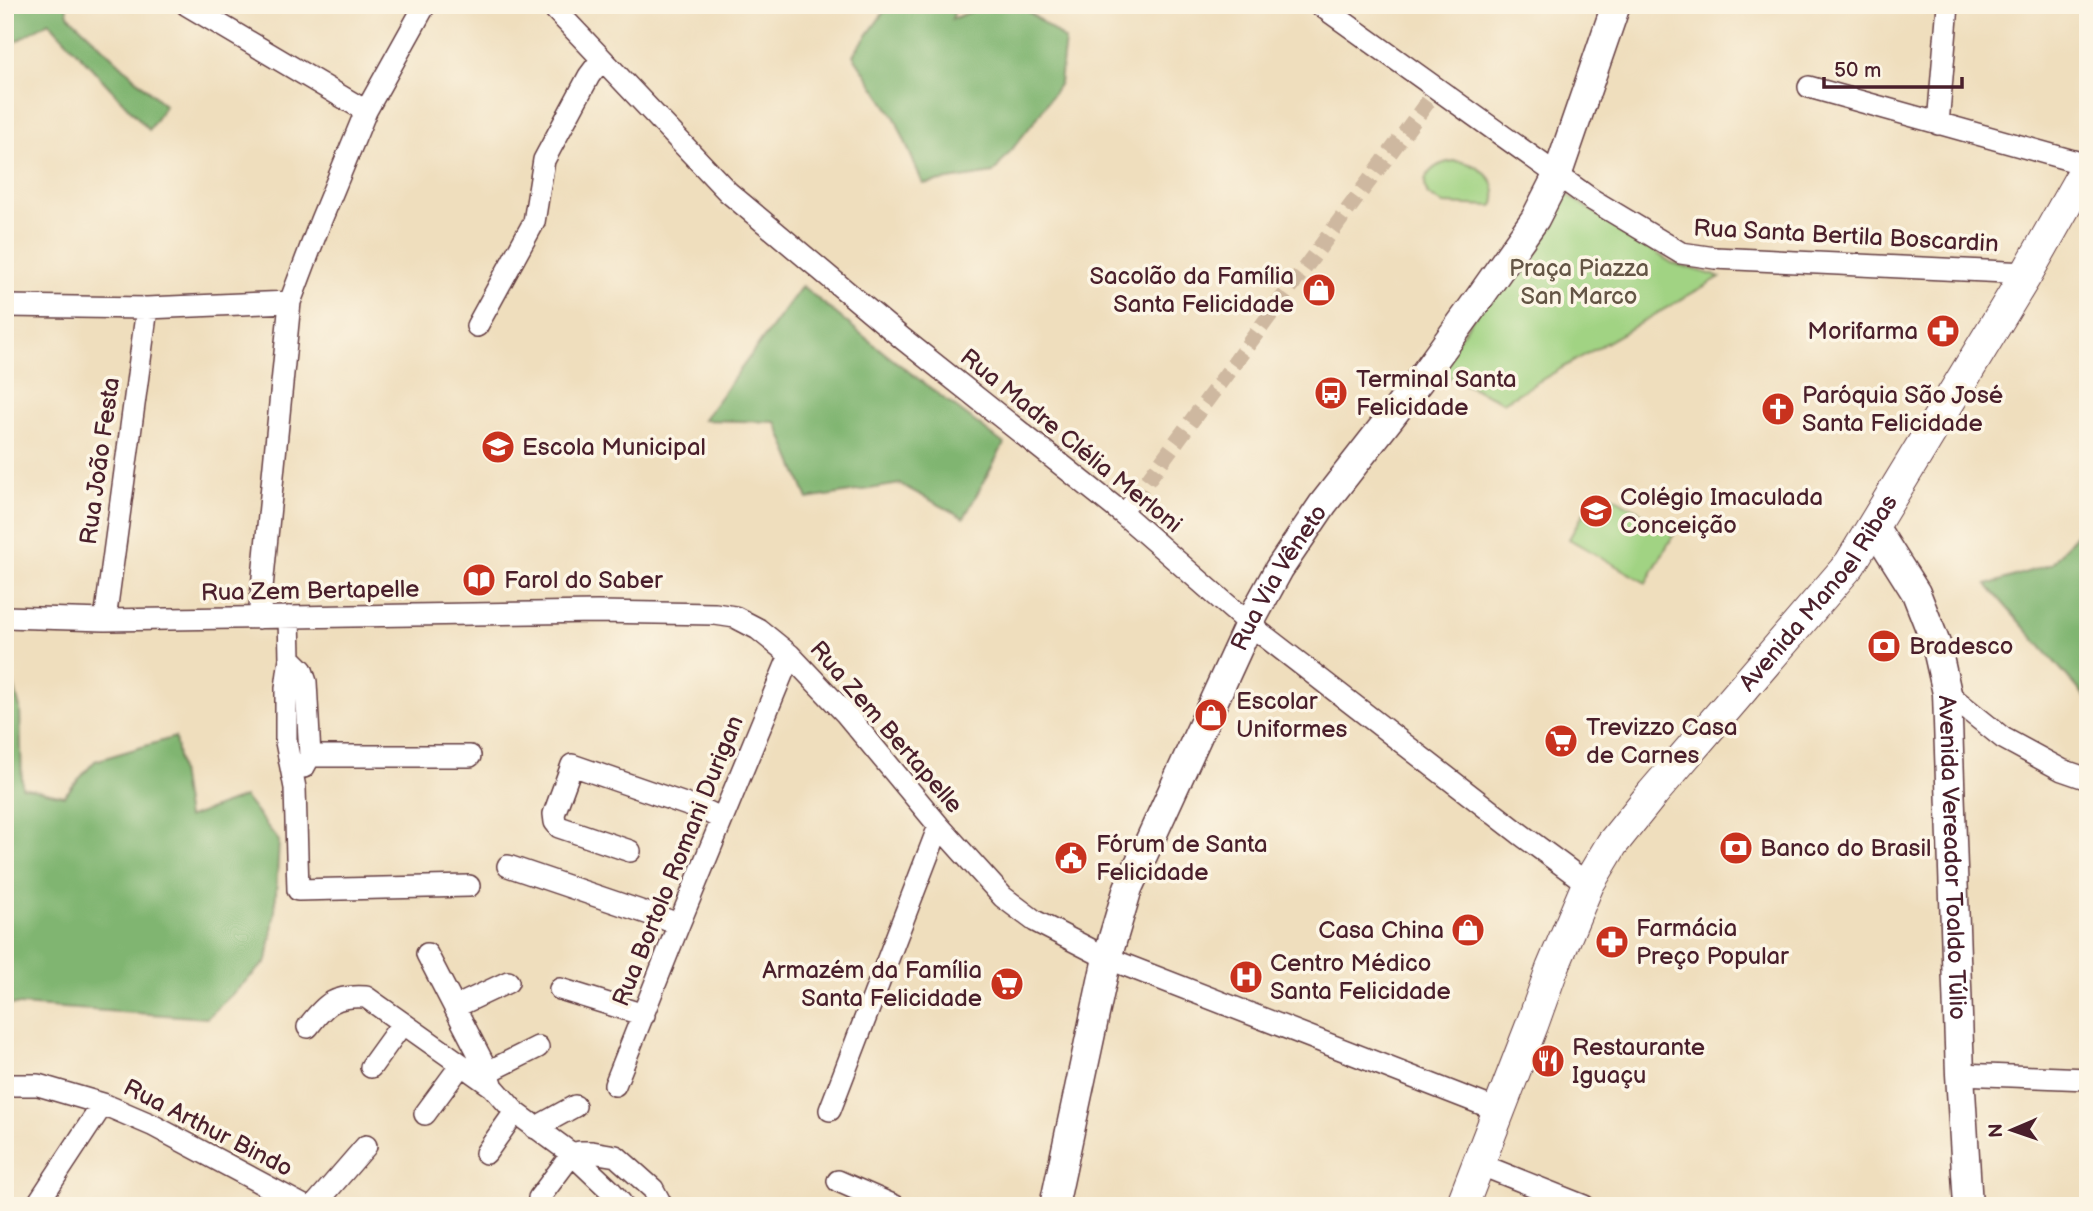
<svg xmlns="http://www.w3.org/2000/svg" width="2093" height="1211" font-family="'Balsamiq Sans',sans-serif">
<rect width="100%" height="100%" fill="#fcf5e5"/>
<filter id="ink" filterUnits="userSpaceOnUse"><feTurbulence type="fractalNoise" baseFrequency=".0143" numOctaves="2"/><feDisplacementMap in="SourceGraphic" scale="14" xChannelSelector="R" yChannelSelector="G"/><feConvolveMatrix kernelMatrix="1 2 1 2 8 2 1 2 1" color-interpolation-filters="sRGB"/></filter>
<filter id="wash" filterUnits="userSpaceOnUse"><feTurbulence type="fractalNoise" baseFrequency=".00686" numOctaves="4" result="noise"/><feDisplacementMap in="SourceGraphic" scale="28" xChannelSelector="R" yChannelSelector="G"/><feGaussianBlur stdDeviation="1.57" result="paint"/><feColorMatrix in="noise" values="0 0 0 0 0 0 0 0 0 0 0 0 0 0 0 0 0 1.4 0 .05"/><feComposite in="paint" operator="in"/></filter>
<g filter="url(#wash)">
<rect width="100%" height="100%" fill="#efdebd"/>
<path fill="#a1d383" stroke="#767957" stroke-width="2" d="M1454,161c23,1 47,18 40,43l-2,2 -49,-2 -15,-9c-10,-20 8,-32 26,-34z
M1562,191l110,72 48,14 -217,125 -67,-31z
M1598,488l77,44 -29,51 -77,-44z"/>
<path fill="#80b571" stroke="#656a4e" stroke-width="2" d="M5,5h61l2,10 97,91 -16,24 -100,-108 -44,26z
M889,5h68l-5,14 36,-14h32l45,35 -5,43 -23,35 -44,55 -70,11 -28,-66 -42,-63z
M802,286l85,69 117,89 -40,74 -64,-34 -92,15 -32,-77 -73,-2z
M2081,528l7,8v164l-101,-115 65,-21z
M5,653l15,55 2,79 42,9 31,-35 80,-24 12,81 57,-21 35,44 -4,70 -8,50 -60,57 -202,-14z"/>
</g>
<g filter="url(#ink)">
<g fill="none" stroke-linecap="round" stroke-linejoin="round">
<path stroke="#ceb8a0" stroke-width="16" stroke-dasharray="16 8" stroke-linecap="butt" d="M1133,500l299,-404"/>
<defs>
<path id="pedestrian" d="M1122,513l11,-13"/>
<path id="minor" d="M187,5l179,106
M551,5l177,187 175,147 219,174 127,111 270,209 69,51
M1320,5l271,194 90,54 34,5 312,15
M1809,87l279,78
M1938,124l10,-119
M5,306l142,2 143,-6
M477,326l57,-104 10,-62 45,-84 12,-16
M5,617l100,3 492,-8 118,2 20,3 23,12 32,26 56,59 93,112 64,71 32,24 72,37 393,153
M289,617l1,41 -4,30v54l9,46 3,102 171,-4
M259,618l31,-316 31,-82 45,-109 59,-106
M105,620l42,-312
M290,658l12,12 4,12 4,74 -6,11
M1947,693l56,45 59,32 26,9
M310,756h160
M630,851l-71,-24 -4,-5 -1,-8 18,-49 136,47 14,7
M508,866l171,58
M427,954l61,118 5,15
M560,989l84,26
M455,1007l53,-25
M308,1027c18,-24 27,-32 58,-30l127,90 22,25 57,42 8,-2h12l24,4 37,33 9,17
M371,1067l31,-43
M488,1072l50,-25
M1960,1074l128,5
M5,1085h33l65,19 49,21 152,81
M615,1085l64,-161 111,-269
M830,1110l109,-284
M425,1114l36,-49
M535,1128l40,-22
M486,1153l29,-41
M1479,1164l105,42
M838,1181l57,25
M539,1198l33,-44 38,36 11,13 -2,3
M36,1206l67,-102
M314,1206l52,-60"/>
<g id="secondary">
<path id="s1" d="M1873,525l43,68 20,51 11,49 13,381 8,132"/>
<path id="s2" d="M1054,1206l53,-248 21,-70 121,-264 30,-55 44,-65 96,-123 61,-84 55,-78 22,-43 59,-171"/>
</g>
<g id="primary">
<path id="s3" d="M1462,1206l70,-181 20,-56 36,-85 24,-40 41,-51 197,-229 177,-291 61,-108"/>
</g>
</defs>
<use href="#pedestrian" stroke="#633c41" stroke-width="18"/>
<use href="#minor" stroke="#633c41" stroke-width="24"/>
<use href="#secondary" stroke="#633c41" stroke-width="31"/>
<use href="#primary" stroke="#633c41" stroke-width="34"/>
<use href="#pedestrian" stroke="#fff" stroke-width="16"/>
<use href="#minor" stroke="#fff" stroke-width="21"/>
<use href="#secondary" stroke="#fff" stroke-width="28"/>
<use href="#primary" stroke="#fff" stroke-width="32"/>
</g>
</g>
<defs>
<symbol id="shop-disc" viewBox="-11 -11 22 22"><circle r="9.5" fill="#c8321e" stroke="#fcf5e5"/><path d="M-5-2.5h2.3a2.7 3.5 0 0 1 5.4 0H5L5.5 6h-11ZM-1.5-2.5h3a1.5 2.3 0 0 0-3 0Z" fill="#fff"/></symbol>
<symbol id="pharmacy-disc" viewBox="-11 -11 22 22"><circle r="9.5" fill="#c8321e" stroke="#fcf5e5"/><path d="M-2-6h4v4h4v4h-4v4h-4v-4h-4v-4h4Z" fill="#fff"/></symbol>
<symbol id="bus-disc" viewBox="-11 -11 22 22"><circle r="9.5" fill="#c8321e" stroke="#fcf5e5"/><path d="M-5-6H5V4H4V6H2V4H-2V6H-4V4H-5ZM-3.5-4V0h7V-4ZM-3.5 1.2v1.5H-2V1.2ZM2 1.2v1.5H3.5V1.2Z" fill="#fff"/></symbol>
<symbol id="church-disc" viewBox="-11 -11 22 22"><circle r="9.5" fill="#c8321e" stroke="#fcf5e5"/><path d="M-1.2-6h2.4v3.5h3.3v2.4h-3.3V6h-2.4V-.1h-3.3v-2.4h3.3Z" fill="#fff"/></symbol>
<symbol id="school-disc" viewBox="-11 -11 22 22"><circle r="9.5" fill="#c8321e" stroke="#fcf5e5"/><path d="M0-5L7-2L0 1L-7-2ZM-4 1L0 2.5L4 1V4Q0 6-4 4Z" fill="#fff"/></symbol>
<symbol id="library-disc" viewBox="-11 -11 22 22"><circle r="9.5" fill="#c8321e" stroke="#fcf5e5"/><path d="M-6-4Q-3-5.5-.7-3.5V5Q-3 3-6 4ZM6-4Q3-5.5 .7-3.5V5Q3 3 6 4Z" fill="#fff"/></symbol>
<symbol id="bank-disc" viewBox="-11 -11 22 22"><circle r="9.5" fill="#c8321e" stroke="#fcf5e5"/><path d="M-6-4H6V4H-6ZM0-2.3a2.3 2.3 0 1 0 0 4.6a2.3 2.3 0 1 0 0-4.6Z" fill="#fff"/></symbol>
<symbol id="supermarket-disc" viewBox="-11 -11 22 22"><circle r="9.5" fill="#c8321e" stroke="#fcf5e5"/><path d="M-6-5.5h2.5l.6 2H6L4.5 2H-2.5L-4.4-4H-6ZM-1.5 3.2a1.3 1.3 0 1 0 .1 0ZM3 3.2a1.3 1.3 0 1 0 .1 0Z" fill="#fff"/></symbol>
<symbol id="civic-disc" viewBox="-11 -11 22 22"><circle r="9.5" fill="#c8321e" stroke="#fcf5e5"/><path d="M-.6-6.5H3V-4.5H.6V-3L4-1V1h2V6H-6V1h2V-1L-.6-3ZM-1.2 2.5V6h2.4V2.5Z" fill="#fff"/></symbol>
<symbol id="hospital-disc" viewBox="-11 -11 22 22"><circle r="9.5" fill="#c8321e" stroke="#fcf5e5"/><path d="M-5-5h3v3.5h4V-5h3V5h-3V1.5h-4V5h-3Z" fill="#fff"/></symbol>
<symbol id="restaurant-disc" viewBox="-11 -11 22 22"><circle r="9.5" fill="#c8321e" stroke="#fcf5e5"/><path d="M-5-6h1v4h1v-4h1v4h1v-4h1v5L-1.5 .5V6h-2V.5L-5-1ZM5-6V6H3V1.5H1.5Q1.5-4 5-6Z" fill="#fff"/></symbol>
</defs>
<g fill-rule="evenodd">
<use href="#shop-disc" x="1300" y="271" width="38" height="38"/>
<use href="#pharmacy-disc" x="1924" y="312" width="38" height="38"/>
<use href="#bus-disc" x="1312" y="374" width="38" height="38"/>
<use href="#church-disc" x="1759" y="390" width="38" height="38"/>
<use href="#school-disc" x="479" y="428" width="38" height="38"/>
<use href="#school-disc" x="1577" y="492" width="38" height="38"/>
<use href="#library-disc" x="460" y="561" width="38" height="38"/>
<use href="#bank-disc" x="1865" y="627" width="38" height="38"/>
<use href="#shop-disc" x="1192" y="696" width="38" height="38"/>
<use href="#supermarket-disc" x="1542" y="722" width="38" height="38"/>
<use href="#bank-disc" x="1717" y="829" width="38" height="38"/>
<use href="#civic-disc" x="1052" y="839" width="38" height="38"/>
<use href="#shop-disc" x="1449" y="911" width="38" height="38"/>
<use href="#pharmacy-disc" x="1593" y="923" width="38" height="38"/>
<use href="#hospital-disc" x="1227" y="958" width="38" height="38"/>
<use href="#supermarket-disc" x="988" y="965" width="38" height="38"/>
<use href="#restaurant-disc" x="1529" y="1042" width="38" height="38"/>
</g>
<g text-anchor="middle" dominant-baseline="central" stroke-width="7" stroke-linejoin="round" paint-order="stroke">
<g font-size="24" fill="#4a1f2b" stroke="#fcf5e5">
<text transform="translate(1846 236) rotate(3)">Rua Santa Bertila Boscardin</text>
<text transform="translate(1071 441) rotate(39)">Rua Madre Clélia Merloni</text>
<text transform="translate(100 461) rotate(-82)">Rua João Festa</text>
<text stroke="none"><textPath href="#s2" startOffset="672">Rua Via Vêneto</textPath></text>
<text transform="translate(310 591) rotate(-1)">Rua Zem Bertapelle</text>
<text stroke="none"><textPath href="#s3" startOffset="718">Avenida Manoel Ribas</textPath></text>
<text transform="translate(886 727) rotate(49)">Rua Zem Bertapelle</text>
<text stroke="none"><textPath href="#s1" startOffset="350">Avenida Vereador Toaldo Túlio</textPath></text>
<text transform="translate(678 861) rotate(-68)">Rua Bortolo Romani Durigan</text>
<text transform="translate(208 1128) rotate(27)">Rua Arthur Bindo</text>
</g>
<g font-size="24" fill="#645545" stroke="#fcf5e5">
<text x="1579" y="268">Praça Piazza<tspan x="1579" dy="28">San Marco</tspan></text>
</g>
<g font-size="24" fill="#4a1f2b" stroke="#fcf5e5" text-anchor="start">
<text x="1294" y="276" text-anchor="end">Sacolão da Família<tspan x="1294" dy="28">Santa Felicidade</tspan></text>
<text x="1918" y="331" text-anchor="end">Morifarma</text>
<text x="1356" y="379">Terminal Santa<tspan x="1356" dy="28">Felicidade</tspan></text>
<text x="1802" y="395">Paróquia São José<tspan x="1802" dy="28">Santa Felicidade</tspan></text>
<text x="522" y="447">Escola Municipal</text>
<text x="1620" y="497">Colégio Imaculada<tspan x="1620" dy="28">Conceição</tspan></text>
<text x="504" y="580">Farol do Saber</text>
<text x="1909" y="646">Bradesco</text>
<text x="1236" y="701">Escolar<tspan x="1236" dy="28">Uniformes</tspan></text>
<text x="1586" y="727">Trevizzo Casa<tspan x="1586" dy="28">de Carnes</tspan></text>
<text x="1096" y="844">Fórum de Santa<tspan x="1096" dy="28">Felicidade</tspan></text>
<text x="1760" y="848">Banco do Brasil</text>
<text x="1636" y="928">Farmácia<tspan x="1636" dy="28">Preço Popular</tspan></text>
<text x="1444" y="930" text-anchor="end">Casa China</text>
<text x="1270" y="963">Centro Médico<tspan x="1270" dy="28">Santa Felicidade</tspan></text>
<text x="982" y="970" text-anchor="end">Armazém da Família<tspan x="982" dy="28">Santa Felicidade</tspan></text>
<text x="1572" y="1047">Restaurante<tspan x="1572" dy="28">Iguaçu</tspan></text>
</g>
</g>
<rect width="2093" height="1211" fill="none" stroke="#fcf5e5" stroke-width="28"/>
<g transform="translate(2012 1130) rotate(268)" stroke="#fcf5e5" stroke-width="5" paint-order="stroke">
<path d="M0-5L12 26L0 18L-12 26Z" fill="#4a1f2b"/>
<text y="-10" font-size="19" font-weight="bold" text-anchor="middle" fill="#4a1f2b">N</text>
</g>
<path d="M1824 77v10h138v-10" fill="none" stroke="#4a1f2b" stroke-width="3.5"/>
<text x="1834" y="77" font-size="21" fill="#4a1f2b" stroke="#fcf5e5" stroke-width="5" paint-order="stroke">50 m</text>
</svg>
